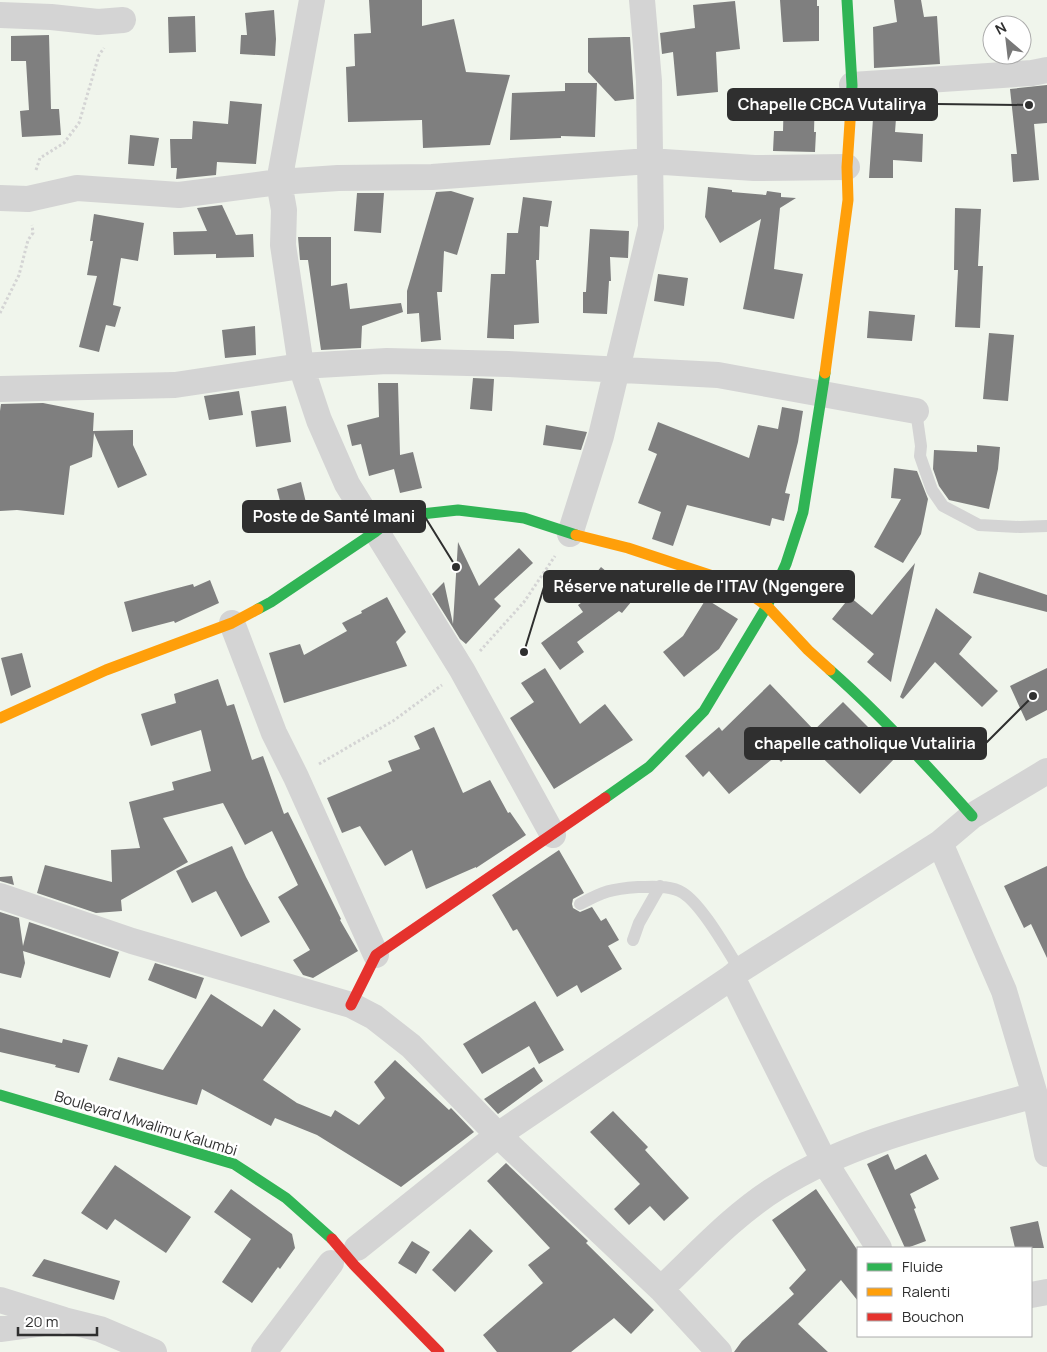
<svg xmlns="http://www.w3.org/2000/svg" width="1047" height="1352" font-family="Manrope,sans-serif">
<rect width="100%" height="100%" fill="#fff"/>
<path fill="#f0f5ec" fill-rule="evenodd" d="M0,0h1047v1352h-1047zM992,25h30v30h-30zM858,1248h173v88h-173z"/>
<path fill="#7f7f7f" d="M369,0h53v26l32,-7 12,53 44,3 -20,70 -67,3 -1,-28 -74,2 -2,-55 9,-1 -1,-32 17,-1z
M780,0h37v6h2v35l-36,1z
M894,0h27l3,17 13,-1 3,48 -66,4 -1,-41 24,-5z
M735,1l5,48 -24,3 2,40 -41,4 -4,-44 -11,2 -2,-21 35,-5 -2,-23z
M274,10l2,29 -1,17 -35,-2 1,-19h6l-2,-22z
M195,16l1,36 -27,1 -1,-36z
M49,35l2,74h8l2,26 -39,2 -2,-26 9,-1 -3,-49h-15v-25z
M624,37h6l4,62 -19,2 -27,-29v-34z
M565,83h32l-2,54 -34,-1v2l-51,2 2,-47 53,-2z
M1047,85v38l-13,1 5,56 -26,2 -2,-28h6l-7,-65z
M784,93h31l-1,39h2l-1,20 -42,-1 1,-20h9z
M230,101l32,3 -6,60 -39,-2 -1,13 -40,4 1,-11h-6l-1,-29h22l1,-18 35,3z
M874,104l23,1 -2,27 28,2 -1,28 -29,-2v18h-24z
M130,135l29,3 -5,28 -26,-2z
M708,187l24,3v2l34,3 1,-4 14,2v4l15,1 -16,10 -6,61 29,5 -9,45 -51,-10 18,-90 -41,24 -15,-26z
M451,191l23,7 -17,57 -13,-4 -2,41h-5l4,48 -20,2 -2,-29 -12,1v-23l29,-99z
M357,193h27l-3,40 -27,-2z
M523,197l29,4 -4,26 -8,-1 -1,34h-3l3,63 -25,2v14l-27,-1 4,-64h14l2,-41h11z
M222,205l14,30 17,-1 1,23 -38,1v-4l-42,1 -1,-23 34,-1 -10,-23z
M955,208l26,1 -3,57h5l-3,62 -25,-1 3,-57h-4z
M94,214l50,9 -6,38 -17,-3 -8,47 8,2 -6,20 -9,-2 -7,27 -20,-5 18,-71 -10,-1 6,-34h-3z
M590,229l39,2 -1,27 -18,-1 1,24h-2l-2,33 -24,-1v-21h3z
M298,237h33v49l16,-3 3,26 51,-6 2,9 -41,14 -1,22 -40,2 -13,-90h-8z
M658,274l30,4 -4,28 -30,-5z
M869,311l46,4 -3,26 -45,-3z
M255,326l1,29 -31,3 -3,-28z
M989,333l25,2 -6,66 -25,-2z
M473,378l21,1 -2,32 -22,-2z
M378,383h20l2,72 13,-3 9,36 -22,5 -6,-24 -25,7 -8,-32 -9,2 -5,-21 32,-8z
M239,391l4,24 -34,5 -5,-24z
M43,403l51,10 -1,18 40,-1v15l14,30 -29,13 -24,-55 -2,24 -22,9 -6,49 -47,-5 -17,1v-100l1,-7z
M286,406l5,36 -35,5 -5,-36z
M782,407l21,4 -5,31 -13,51 5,1 -6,27 -12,-3 -2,8 -83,-21 -14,41 -21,-7 9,-27 -23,-9 19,-49 -9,-4 10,-28 91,36 9,-33 20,4z
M546,425l41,7 -6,18 -38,-5z
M977,445l23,2 -2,22 -9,40 -40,-9 -10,-14 -6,-17 1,-19 43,2z
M894,468l23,3 11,28 -7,35 -18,29 -29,-16 27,-48 -10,-1z
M301,482l8,33 -24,6 -8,-32z
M458,542l21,44 40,-38 14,15 -39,36 7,7 -35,38 -6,-5 -28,-45 12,-12 9,42z
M915,563l-22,108 -2,11 -24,-20 7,-8 -42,-35 18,-22 22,18z
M601,567l35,29 -14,17 -3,-2 -42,31 7,10 -24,18 -19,-27 42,-31 -5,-7 19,-13 -10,-8z
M979,572l68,23v17l-74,-19z
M210,580l9,23 -44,20 -1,-2 -42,11 -8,-30 69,-18 1,3z
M387,597l19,35 -10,10 11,24 -123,37 -15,-50 31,-9 4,11 43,-24 -5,-8 20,-10 -1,-2z
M706,599l32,20 -19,30 -35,28 -21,-25 20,-16z
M936,608l36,29 -13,17 39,37 -16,16 -47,-45 -32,37 -3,-2z
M22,653l9,34 -20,9 -10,-38z
M545,668l35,56 25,-20 28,36 -79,49 -44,-71 24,-16 -13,-19z
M1047,668v42l-21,11 -16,-35z
M218,679l9,27 7,-2 18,56 11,-4 21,58 4,-2 53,107 -1,1 18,31 -45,27 -10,-3 -10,-15 17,-10 -32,-53 20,-12 -26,-54 -27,14 -22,-42 -60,15 25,44 -67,38 1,11 -26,2 -59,-20 8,-28 67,17 -1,-32 29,-2 -11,-46 45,-12 -2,-8 39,-11 -10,-41 -50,16 -10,-32 35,-11 -2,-9z
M770,684l44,46 -33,32 -5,-6 -47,38 -20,-23 -6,6 -18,-21 34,-29 3,4z
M843,702l54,54 -37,38 -56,-54z
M434,727l29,66 27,-13 18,33 2,-1 16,23 -50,33v-1l-50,22 -14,-39 -27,16 -25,-40 -18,7 -15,-35 65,-27 -4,-10 32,-12 -6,-13z
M232,846l14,31 24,45 -29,15 -25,-46 -24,12 -16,-32z
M559,850l25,43 -11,6 -1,5 1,4 7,4 12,-5 9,14 5,-3 13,22 -11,6 14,23 -41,24 -4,-8 -20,12 -40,-68 -4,2 -21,-36z
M1047,866v92l-16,-34 -7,4 -20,-42z
M12,876l2,9 -14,-4v-4z
M0,912l19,6 4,28 6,-24 90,30 -9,26 -87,-27 2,12 -4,15 -21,-5z
M155,963l49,15 -8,21 -48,-19z
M211,994l51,33 12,-18 27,20 -38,51 34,23 34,14 4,-7 24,15 26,-27 -11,-16 21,-22 54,50 2,-2 23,24 -73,55 -84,-52 -42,-17 -4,8 -69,-37 -5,16 -88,-25 9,-23 45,13z
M535,1001l29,49 -25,14 -10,-18 -47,28 -19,-30z
M0,1028l62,15 1,-4 25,6 -9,28 -24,-6 1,-2 -56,-13z
M534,1067l9,14 -45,33 -14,-15z
M613,1111l35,36 -3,3 44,48 -25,23 -14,-15 -21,19 -15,-16 26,-25 -50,-52z
M888,1154l7,16 31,-16 13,25 -29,15 6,14 -2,1 12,32 -19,7h-2l-38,-84z
M506,1163l82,78 -2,2 68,67 -23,24 -17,-16 -43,34h-74l-14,-17 60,-52 -15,-18 22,-17 -63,-67z
M115,1165l76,52 -25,36 -51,-34 -8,11 -26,-17z
M231,1189l61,45 3,14 -15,21 -2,-2 -26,36 -30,-21 29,-43 -37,-27z
M816,1189l42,62v50l-17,-21 -43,44 30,28h-94l8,-11 52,-47 -5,-6 17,-18 -34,-50z
M1038,1221l6,27h-29l-5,-21z
M470,1229l23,22 -38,41 -23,-22z
M412,1241l18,11 -14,22 -18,-11z
M44,1259l76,22 -6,19 -82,-24z"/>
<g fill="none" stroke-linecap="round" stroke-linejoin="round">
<path stroke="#d4d4d4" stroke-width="3" stroke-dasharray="2.5 2.5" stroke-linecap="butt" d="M36,170l4,-12 24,-15 15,-20 20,-68 5,-7
M0,313l19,-38 9,-35 5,-7 -1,-8
M480,651l44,-49 31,-46
M319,764l74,-43 49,-36"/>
<path stroke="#d4d4d4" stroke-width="12" d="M916,411l5,35 -1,10 12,34 11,16 36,19 41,2 27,-1
M580,904c24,-13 31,-15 58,-17 15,0 32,-2 45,6 19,12 44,57 57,77
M633,940l6,-17 21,-37"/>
<path stroke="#d4d4d4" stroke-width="26" d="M312,0l-33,182 5,28 -1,35 18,121 18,54 28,64 115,186 91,165
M0,15l51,2 47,5 25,-2
M852,85l180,-12 15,-3
M0,198l28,1 49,-11 102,7 100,-13 59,-4 94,-1 217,-16 105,7 93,-1
M0,389l175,-4 126,-19 86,-5 121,3 210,11 198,36
M570,534l31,-98 50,-209 -2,-146 -7,-81
M232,623l42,110 22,44 80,178
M940,843l64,148 31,104 12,59
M0,896l132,45 219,64 23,12 37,29 87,89 163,154 58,63
M732,977l92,184 55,87
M357,1248l141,-113 234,-158 8,-7 200,-127 32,-27 75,-45
M661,1289c37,-35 73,-75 117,-102 78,-49 170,-67 257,-92
M1031,1295l16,-3
M0,1300l64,20 36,9 54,23
M0,1329l58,-8
M264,1352l67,-89"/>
<path stroke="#30b455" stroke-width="11" d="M847,0l5,85 -1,22
M258,609l13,-7 104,-70 19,-15 64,-7 66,8 52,17
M830,670c51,45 97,95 142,146
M605,798l44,-31 55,-56 63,-105 19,-42 17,-52 22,-139
M0,1095l234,69 52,34 46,41"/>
<path stroke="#ff9f0a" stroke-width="11" d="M825,373l23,-173 -1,-33 4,-60
M576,535l52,13 109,36 30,22 41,44 22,20
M0,718l106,-48 126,-47 26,-14"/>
<path stroke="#e5322d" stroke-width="11" d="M351,1005l25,-50 229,-157
M332,1239l22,26 85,87"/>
</g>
<g text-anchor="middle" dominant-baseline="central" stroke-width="5" stroke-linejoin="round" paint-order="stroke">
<g font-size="15" fill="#2f2f2f" stroke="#fff">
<text transform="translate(146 1123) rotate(17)">Boulevard Mwalimu Kalumbi</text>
</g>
</g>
<path fill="none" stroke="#2f2f2f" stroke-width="2" d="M1029 105L937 104M456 567L425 517M524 652L544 587M1033 696L986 743"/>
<g fill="#2f2f2f" stroke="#fff" stroke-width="2">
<circle cx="1029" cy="105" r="5"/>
<circle cx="456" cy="567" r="5"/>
<circle cx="524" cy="652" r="5"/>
<circle cx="1033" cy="696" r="5"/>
</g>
<g fill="#2f2f2f" stroke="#2f2f2f" stroke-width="2">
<rect x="728" y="89" width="209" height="31" rx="5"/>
<rect x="243" y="501" width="182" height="31" rx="5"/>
<rect x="544" y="571" width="310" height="31" rx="5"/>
<rect x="745" y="728" width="241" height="31" rx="5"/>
</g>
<g font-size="16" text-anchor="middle" font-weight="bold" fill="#fff">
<text x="832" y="110">Chapelle CBCA Vutalirya</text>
<text x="334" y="522">Poste de Santé Imani</text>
<text x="699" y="592">Réserve naturelle de l'ITAV (Ngengere</text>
<text x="865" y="749">chapelle catholique Vutaliria</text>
</g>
<rect x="857" y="1247" width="175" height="90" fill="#ffffff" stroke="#acacac"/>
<rect x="867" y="1263" width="25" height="8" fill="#30b455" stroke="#acacac"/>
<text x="902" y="1272" font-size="15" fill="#2f2f2f">Fluide</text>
<rect x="867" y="1288" width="25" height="8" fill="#ff9f0a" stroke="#acacac"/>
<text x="902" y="1297" font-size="15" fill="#2f2f2f">Ralenti</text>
<rect x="867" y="1313" width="25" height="8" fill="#e5322d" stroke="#acacac"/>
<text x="902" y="1322" font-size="15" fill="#2f2f2f">Bouchon</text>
<g transform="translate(1007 40) rotate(332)"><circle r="24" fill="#ffffff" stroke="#acacac"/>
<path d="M0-4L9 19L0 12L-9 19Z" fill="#787878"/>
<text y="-8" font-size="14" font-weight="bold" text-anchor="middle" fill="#2f2f2f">N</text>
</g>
<path d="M18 1327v8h79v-8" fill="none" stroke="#2f2f2f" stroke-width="2.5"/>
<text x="25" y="1327" font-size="15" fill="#2f2f2f" stroke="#ffffff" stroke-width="4" paint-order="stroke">20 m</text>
</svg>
